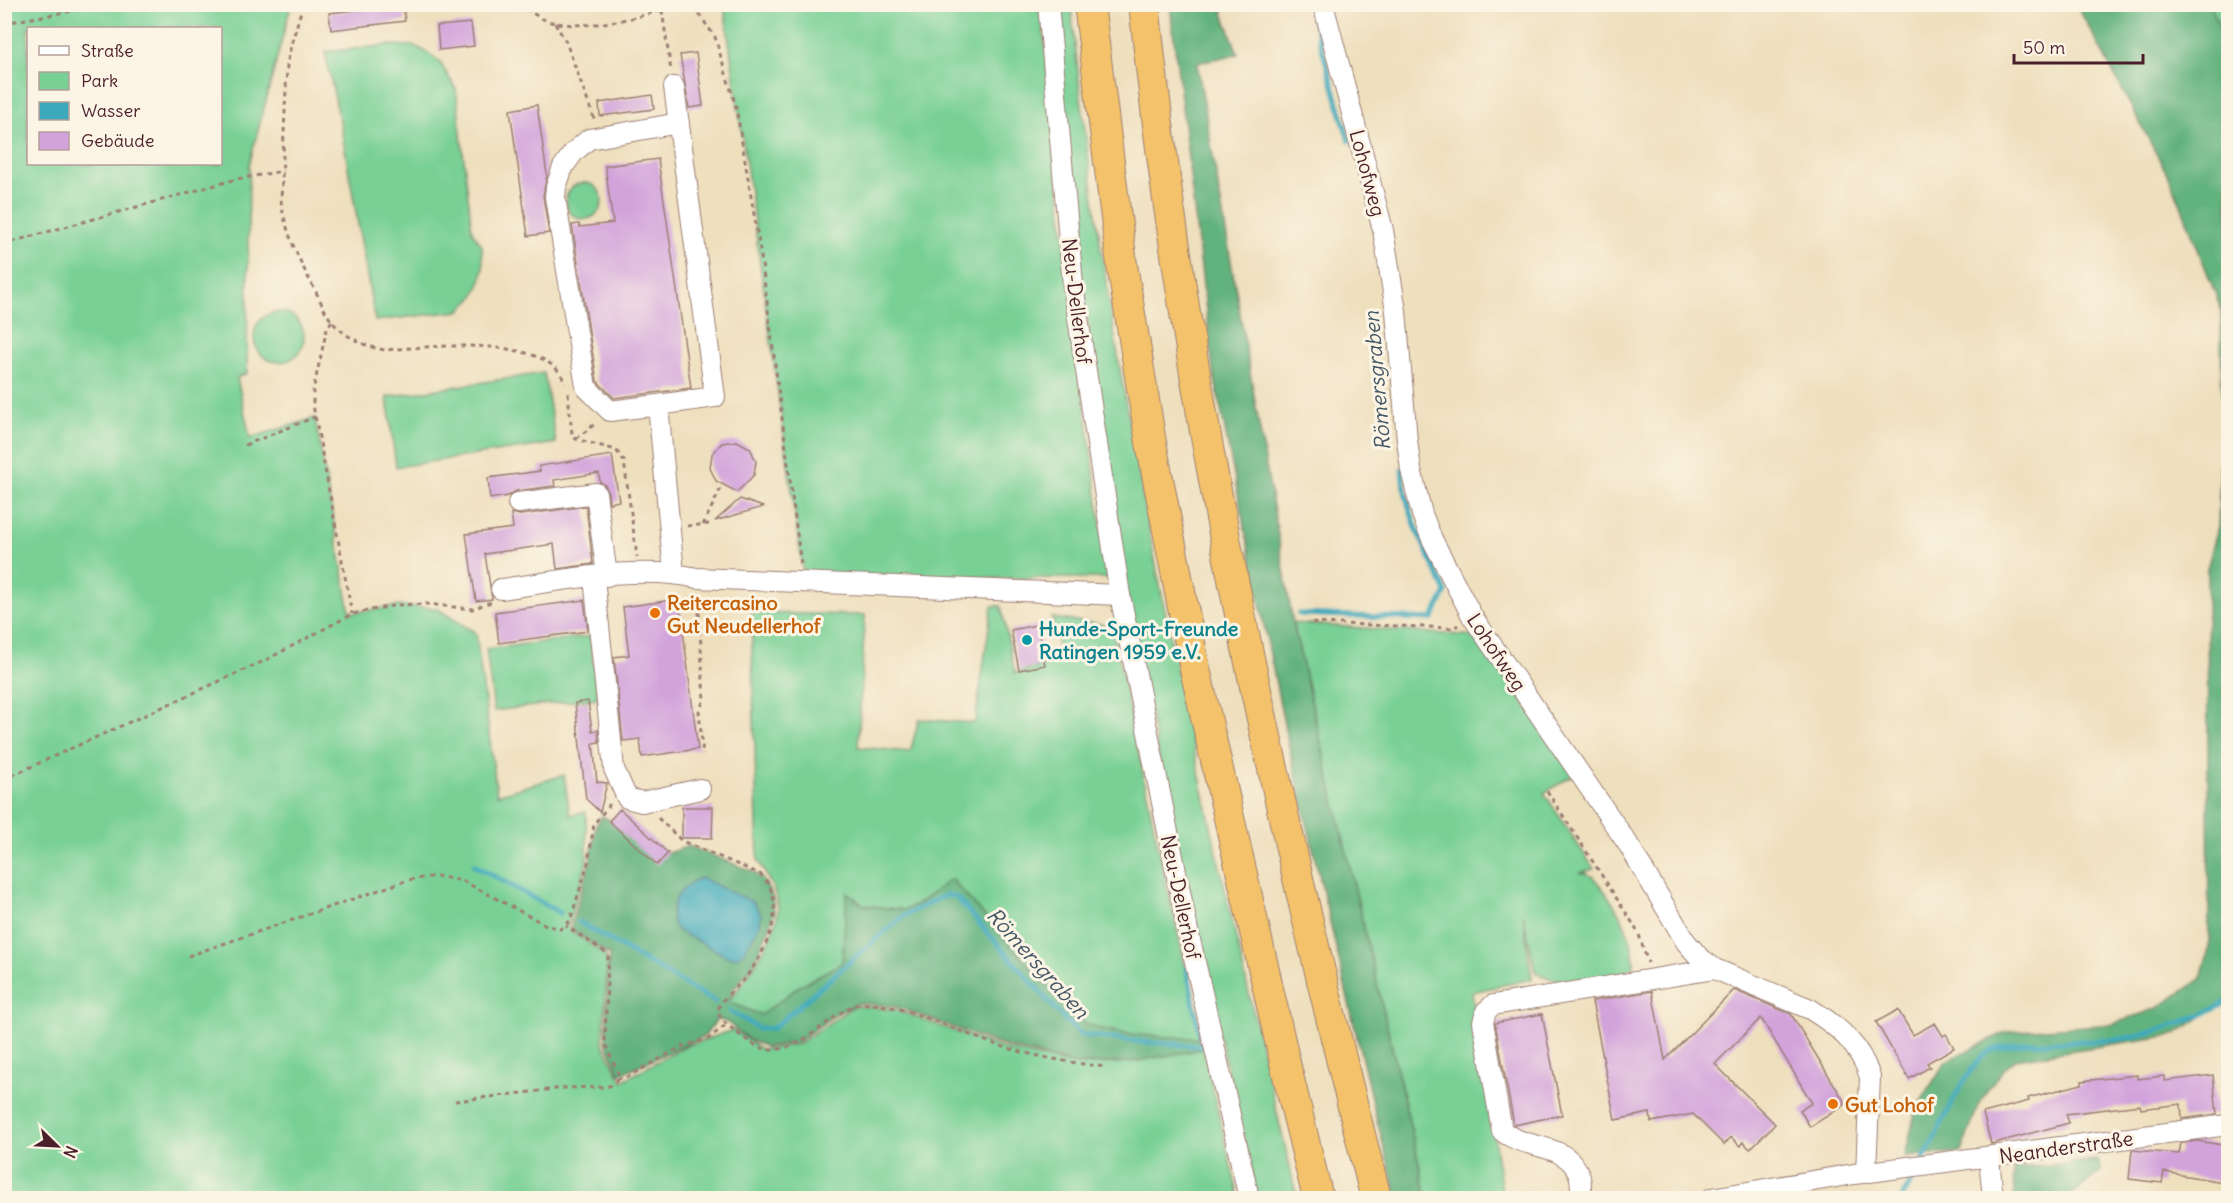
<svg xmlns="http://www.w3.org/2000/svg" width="2233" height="1203" font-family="Delius,sans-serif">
<rect width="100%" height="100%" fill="#fcf5e5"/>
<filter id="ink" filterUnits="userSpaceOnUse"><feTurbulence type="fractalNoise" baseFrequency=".0167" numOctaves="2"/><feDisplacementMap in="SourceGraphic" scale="12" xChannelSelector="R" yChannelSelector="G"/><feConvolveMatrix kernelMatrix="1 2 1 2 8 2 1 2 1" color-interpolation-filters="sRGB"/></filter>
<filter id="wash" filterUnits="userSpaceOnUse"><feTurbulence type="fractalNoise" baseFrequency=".008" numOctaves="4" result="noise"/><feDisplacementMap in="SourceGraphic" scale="24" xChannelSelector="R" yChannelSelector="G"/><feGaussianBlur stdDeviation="1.35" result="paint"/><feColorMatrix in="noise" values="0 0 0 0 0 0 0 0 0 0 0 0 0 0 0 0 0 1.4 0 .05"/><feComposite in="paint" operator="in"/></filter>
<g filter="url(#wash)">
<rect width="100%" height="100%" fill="#eedfbd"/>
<path fill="#78d095" stroke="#617860" stroke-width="1.5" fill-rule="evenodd" d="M5,4l286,1 -42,160 -2,208 -10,5 13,60 65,-20 35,195 48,-7 38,2 40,25 21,162 67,-20 6,40 16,-3 1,50 -20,66 38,27 2,7 -4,82 19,37 62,-34 49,-17 29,20 36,-6 53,-36 8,-2 37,4 108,39 72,16 55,-3 72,-13 36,149h-1234zM28,28h192v136h-192z
M724,5h317l28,278 39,295 -304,1z
M1054,5h17c39,403 133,799 226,1193h-39l-64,-268 -68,-335 -43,-307z
M2193,5h35v69z
M389,45l26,1 11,6 13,9 17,28 16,142 10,15 1,23 -2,12 -8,17 -14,13 -84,10 -34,-194 -16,-75z
M566 201a18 18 0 1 1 36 0a18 18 0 1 1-36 0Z
M254 337a25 25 0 1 1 50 0a25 25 0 1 1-50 0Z
M544,373l12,70 -160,24 -9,-70z
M992,606h9l14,67 46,-12 -9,-43 60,8 47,225 43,188c-36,-3 -94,-1 -124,-20l-127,-140 -34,26 -13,5 -41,-5 -21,58 -41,22 -40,30 -33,-13c17,-20 50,-67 50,-95 -1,-16 -13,-33 -20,-47l-7,-247 114,2 -7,132 52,5 9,-33 56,4z
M1293,623l182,13 100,138 -31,19 50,76 -15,4h7l7,4c20,22 41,57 41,87 -6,13 -57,17 -72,16 -10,0 -19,-4 -27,-8l-12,-58 9,65 -60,13 30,199 -43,7h-32z
M590,636l8,62 -104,13 -8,-62z"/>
<path fill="#62b27e" stroke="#566854" stroke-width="1.5" d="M1170,5h50l18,49 -41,9 96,560 134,575h-30l-27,-105 -85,-364 -72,-359z
M2077,5h134l17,46v948l-54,36 -159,24c-32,27 -41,55 -53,93l-57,4 11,-47 30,-48 60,-29 107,-8 45,-16 43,-29 8,-30 -2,-380 11,-43 4,-112 -1,-106 -48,-123z
M602,816l66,37 21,-7 65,26 9,8 9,16 2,16 -4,15 -18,39 -18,22 -6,14 33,13 40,-30 41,-22 5,-71 16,13 41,5 13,-5 34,-26 127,140c30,19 88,17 124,20l1,10 -72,13 -55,2 -72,-18 -107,-39 -39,-4 -21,10 -40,29 -31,5 -18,-8 -20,-16 -11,-4 -12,17 -85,38 -14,-32 3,-87 -37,-26 -1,-4 19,-63 6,-37z
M2098,1160l3,12 -34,26h-53l-1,-29z
M1502,1191l1,7h-44z"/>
<path fill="#3ca9bc" stroke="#436474" stroke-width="1.5" d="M701,878l52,24 8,12 -1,10 -16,28 -7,5h-9l-50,-26c-17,-18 3,-48 23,-53z"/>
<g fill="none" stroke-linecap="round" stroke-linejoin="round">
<path stroke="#3ca9bc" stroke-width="5" d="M1309,4l40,137
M1299,614l133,5 14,-27c-19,-40 -41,-78 -44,-123
M474,865l86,48
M579,922l136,80
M730,1011l28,17 14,1 131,-113 43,-21 10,2 110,124 16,14 60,7 60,4 -15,-78
M1923,1160c17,-30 36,-80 59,-103 18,-20 102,-14 130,-17 31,-3 90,-22 116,-39
M1902,1198l15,-27"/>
</g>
<g id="blocks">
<path fill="#d2a3db" d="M403,5l2,16 -74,9 -2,-17z
M471,23l3,23 -35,4 -2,-24z
M696,53l7,53 -14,2 -9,-53z
M652,95l2,14 -54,7 -1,-13z
M537,105l10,70 -4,21 6,37 -21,3 -18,-126z
M658,159l33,229 -77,10 -17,-17 -25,-156 7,-1 1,3 33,-4 -8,-57z
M737,441l13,7 6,13 -2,14 -17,17 -21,-11 -6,-13 2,-14 10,-11z
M612,455l7,46 -10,2 -1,-12 -3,-6 -5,-3 -1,-9 -45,7 1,6 -39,5 -8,5 -18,3 -2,-21 52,-7 -1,-5z
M740,499l23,8 -48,14z
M586,506l7,58 -36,5 -3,-25 -69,10 7,45 -16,2 -10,-67 47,-6 -2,-15 9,2z
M679,599l19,150 -56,8 -2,-18 -17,2 -9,-84 15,-2 -6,-48z
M584,600l4,31 -89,12 -4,-31z
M1037,625l8,40 -26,5 -8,-40z
M588,701l4,30 6,-1 1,12 -6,1 4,39 10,1 -7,29 -14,-13 -11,-96z
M682,807h31l-1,31h-30z
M620,809l48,44 -11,12 -48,-44z
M1734,990l57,24 55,90 -36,23 -10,-17 12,-7 -51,-85 -46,46 60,60 -25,25 -7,-7 -3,4 -9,-9 -7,8 -31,-31 -42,8 -1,-9 -35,7 -23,-119 60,-10 13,69z
M1898,1010l15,25 22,-12 8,13 3,-2 8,14 -27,15 3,4 -21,12 -33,-57z
M1542,1014l20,101 -48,10 -19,-102z
M2137,1075v4l28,-3v5l48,-6 4,39 -35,5 -1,-15 -40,5 -1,-4 -74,9 3,9 -78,21 -8,-31 46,-12 -1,-3 54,-14v-3z
M2197,1141l32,5v37l-65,-11 -2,11 -33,-4 3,-29 47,4 2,-11z"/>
</g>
</g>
<g filter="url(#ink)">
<use href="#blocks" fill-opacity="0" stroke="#9c7f74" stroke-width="1.5"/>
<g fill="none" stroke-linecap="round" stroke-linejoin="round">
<defs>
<path id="minor" d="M1048,4l25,281 47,310 68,336 61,267
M1323,4l60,226 13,81 11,129 4,30 11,44 10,25 40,77 156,228 58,98 13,15 16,12 95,40c28,17 50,36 60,68l-4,96
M658,405l-48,6 -24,-24 -31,-190 1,-10 7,-20 11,-15 15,-13 90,-16
M518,503l78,-10 11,83
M674,573l-16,-168 57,-8 -41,-310
M594,578l20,191 13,29 15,4 58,-13
M501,589c61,-8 136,-25 196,-11l423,17
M1989,1158l4,40
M1581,1198c0,-9 1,-20 -4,-28 -15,-28 -52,-20 -75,-39l-19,-109 3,-11 7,-6 222,-36
M1712,1198l142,-24 374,-49"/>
<path id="highway" d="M1089,4l33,261 29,178 44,226 91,398 32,131
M1144,4c42,405 132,801 232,1194"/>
</defs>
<use href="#minor" stroke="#9c7f74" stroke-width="22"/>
<use href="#highway" stroke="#9c7f74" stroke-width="32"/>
<path stroke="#9c7f74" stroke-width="3" stroke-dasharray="4.5 4.5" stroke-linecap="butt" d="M303,4l-13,45 -3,17 -6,135c5,34 19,61 35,91 6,12 10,23 19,33 13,13 31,22 50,25 41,-3 164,-17 180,33
M518,4c12,7 24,17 38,19 41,7 89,-8 128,-19
M685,4l9,3 21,30 21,70 25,149 40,309
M662,10l9,61
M4,23l108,-19
M555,23l11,19 29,79
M4,244l233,-65 46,-8
M332,321l-5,7 -14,63v14l39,209
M568,393l4,41 4,5 40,11 8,11 13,96
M576,439l20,-16
M245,445l70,-28
M703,525l20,-41
M687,526l22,-2
M698,594l6,106 -5,11 4,44
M1312,623l142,5 4,-3
M4,779l260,-118 88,-47 45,-9 31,-1 44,5 19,-7
M1547,791l85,131 7,13 9,28
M658,818l24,23 78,33c30,28 7,76 -14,103 -6,8 -25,22 -27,30 -2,9 4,14 10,19 9,8 19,16 30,21 26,11 54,-14 73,-28 8,-6 18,-14 28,-15 43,-3 102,31 144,43 33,10 68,16 103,20
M188,956l220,-76 29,-4 26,5 83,44 14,4 10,-8 18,-58 6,-39 16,-20
M617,1079l10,-2 56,-31 25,-7 19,-15
M455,1101l109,-13 43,-1 9,-5 2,-9 -13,-30 3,-87 -3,-4 -39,-26"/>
<use href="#minor" stroke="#fff" stroke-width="20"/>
<use href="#highway" stroke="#f3c26a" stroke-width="30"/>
</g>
</g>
<g fill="#e8710a" stroke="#fcf5e5" stroke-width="2">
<circle cx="655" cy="613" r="6"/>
<circle cx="1833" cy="1104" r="6"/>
</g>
<circle fill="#0f9aa8" stroke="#fcf5e5" stroke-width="2" cx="1027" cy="640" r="6"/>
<g text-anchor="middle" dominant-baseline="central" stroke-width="6" stroke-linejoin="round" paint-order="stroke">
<g font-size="20" fill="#4a1f2b" stroke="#fcf5e5">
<text transform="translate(1368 173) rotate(75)">Lohofweg</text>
<text transform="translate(1077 301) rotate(83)">Neu-Dellerhof</text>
<text transform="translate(1497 652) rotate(56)">Lohofweg</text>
<text transform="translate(1181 897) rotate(78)">Neu-Dellerhof</text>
<text transform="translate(2066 1147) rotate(-8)">Neanderstraße</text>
</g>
<g font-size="20" font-weight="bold" fill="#c56008" stroke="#fcf5e5" text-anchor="start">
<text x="667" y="602">Reitercasino<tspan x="667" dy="23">Gut Neudellerhof</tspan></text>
<text x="1845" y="1104">Gut Lohof</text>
</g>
<g font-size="20" font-weight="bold" fill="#0d838f" stroke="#fcf5e5" text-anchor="start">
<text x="1039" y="628">Hunde-Sport-Freunde<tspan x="1039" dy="23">Ratingen 1959 e.V.</tspan></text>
</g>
<g font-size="21" font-style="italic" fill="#445665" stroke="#fcf5e5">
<text transform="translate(1377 381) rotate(-95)">Römersgraben</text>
<text transform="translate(1038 963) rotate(48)">Römersgraben</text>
</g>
</g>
<rect width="2233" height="1203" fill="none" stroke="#fcf5e5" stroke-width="24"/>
<rect x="27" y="27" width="195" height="138" fill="#fcf5e5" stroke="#b59f9b" stroke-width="1.5"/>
<rect x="39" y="46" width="30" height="9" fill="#ffffff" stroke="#b59f9b" stroke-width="1.5"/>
<text x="81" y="57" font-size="18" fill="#4a1f2b">Straße</text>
<rect x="39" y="72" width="30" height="18" fill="#78d095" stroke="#b59f9b" stroke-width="1.5"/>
<text x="81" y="87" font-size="18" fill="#4a1f2b">Park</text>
<rect x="39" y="102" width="30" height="18" fill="#3ca9bc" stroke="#b59f9b" stroke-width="1.5"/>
<text x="81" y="117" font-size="18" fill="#4a1f2b">Wasser</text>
<rect x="39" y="132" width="30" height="18" fill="#d2a3db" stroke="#b59f9b" stroke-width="1.5"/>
<text x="81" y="147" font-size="18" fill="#4a1f2b">Gebäude</text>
<g transform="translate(57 1146) rotate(114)" stroke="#fcf5e5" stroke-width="4.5" paint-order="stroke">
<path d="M0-4.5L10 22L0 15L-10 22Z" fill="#4a1f2b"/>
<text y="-9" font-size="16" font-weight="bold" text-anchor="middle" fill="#4a1f2b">N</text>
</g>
<path d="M2014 54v9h129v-9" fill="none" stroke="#4a1f2b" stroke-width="3"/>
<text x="2023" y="54" font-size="18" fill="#4a1f2b" stroke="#fcf5e5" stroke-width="4.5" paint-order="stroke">50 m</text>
</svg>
